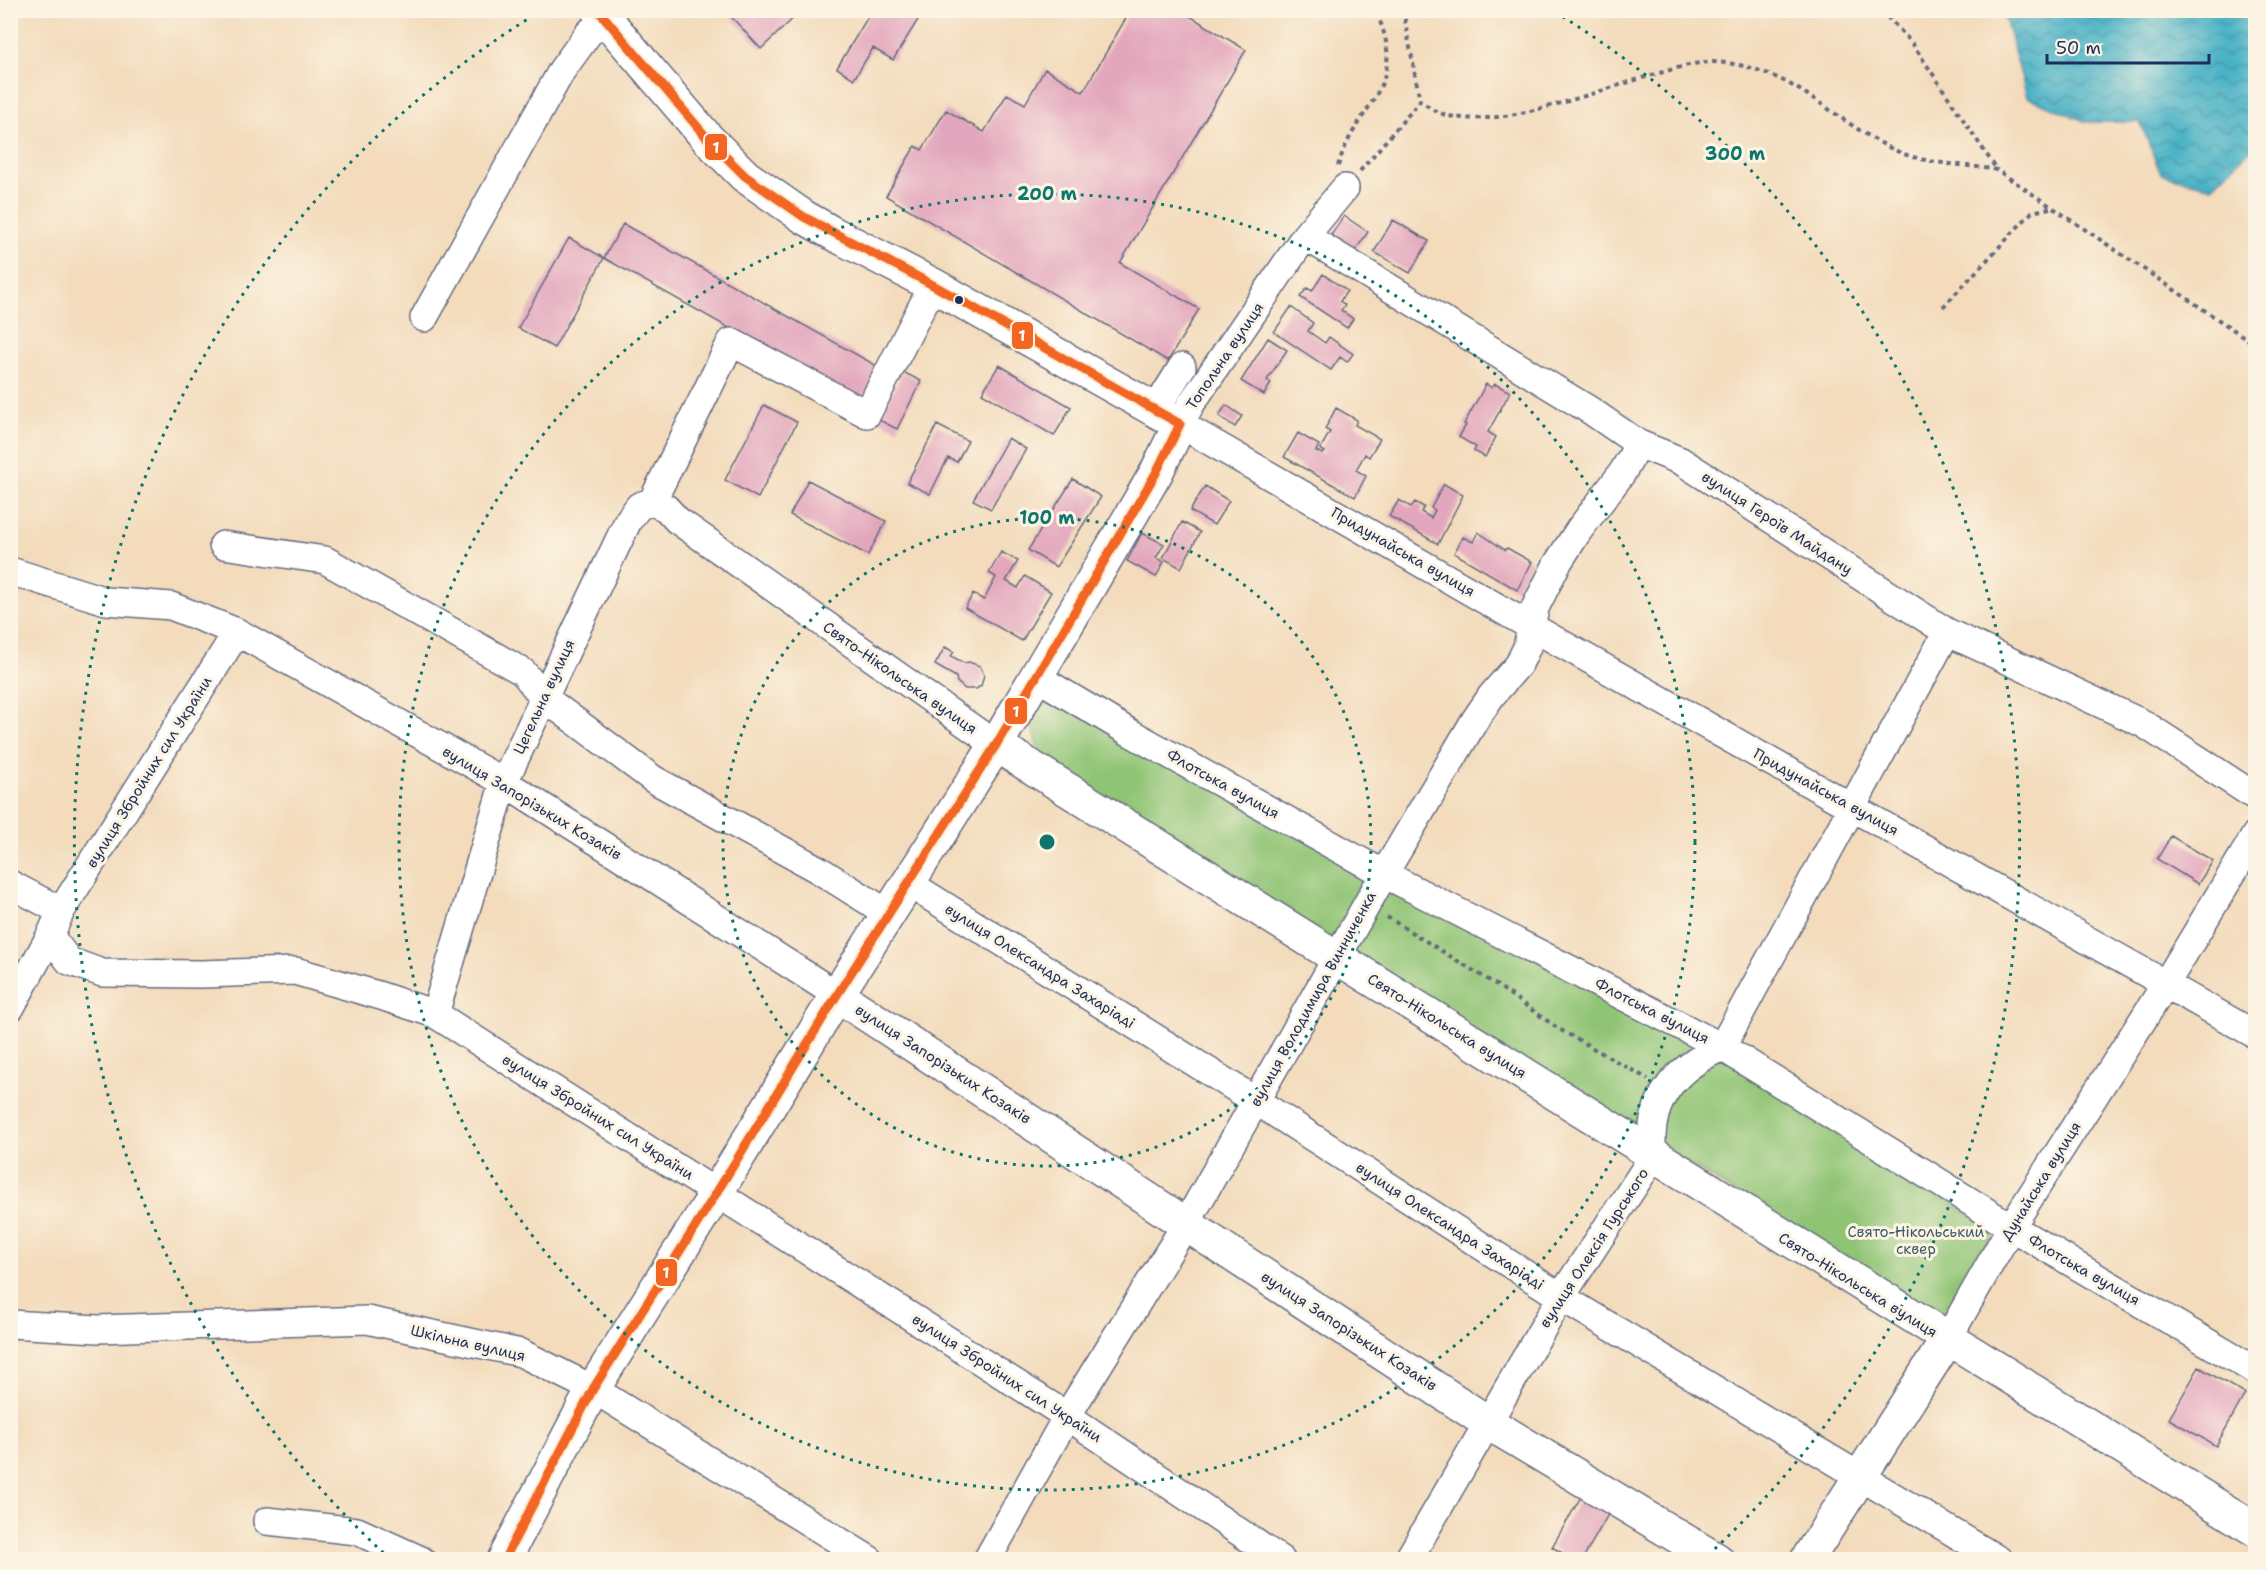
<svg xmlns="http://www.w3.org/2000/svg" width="2266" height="1570" font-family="'Shantell Sans',sans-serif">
<defs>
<pattern id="water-waves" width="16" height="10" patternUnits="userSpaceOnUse" patternTransform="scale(1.5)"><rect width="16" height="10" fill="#48b2c6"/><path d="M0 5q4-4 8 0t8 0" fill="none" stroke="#3b91a4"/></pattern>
</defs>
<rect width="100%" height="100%" fill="#fcf5e5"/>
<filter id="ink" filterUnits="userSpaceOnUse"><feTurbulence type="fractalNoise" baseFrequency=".0167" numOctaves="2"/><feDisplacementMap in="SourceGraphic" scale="12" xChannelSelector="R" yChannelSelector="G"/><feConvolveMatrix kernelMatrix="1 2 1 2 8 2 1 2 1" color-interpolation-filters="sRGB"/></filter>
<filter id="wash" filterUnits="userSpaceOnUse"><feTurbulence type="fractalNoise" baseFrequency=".008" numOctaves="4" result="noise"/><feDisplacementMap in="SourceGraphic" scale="24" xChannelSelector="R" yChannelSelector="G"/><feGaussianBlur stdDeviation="1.35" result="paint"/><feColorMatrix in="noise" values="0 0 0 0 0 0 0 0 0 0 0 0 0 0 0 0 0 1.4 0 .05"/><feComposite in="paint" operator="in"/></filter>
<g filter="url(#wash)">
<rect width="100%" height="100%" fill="#f3dbbc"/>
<path fill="#90c475" stroke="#567a6a" stroke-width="1.5" d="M1044,691l684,370 267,170 -42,81 -10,5 -14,-4 -877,-542 -15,-24 -6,-24z"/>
<path fill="url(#water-waves)" stroke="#327092" stroke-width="1.5" d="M2003,11h252v135l-43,41 -51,-13 -21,-52h-53l-60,-25z"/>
<g id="blocks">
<path fill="#e3a7bd" d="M725,10h77l-41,39z
M872,10h52l-31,50 -20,-12 -19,31 -17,-11z
M1125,10h55l66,40 -126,213 79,46 -31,52 -282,-165 29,-50 7,4 24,-40 38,22 23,-38 18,10 20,-35 38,23 46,-79z
M1344,216l24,16 -13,19 -24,-16z
M1393,220l36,21 -19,32 -36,-21z
M623,224l263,147 -19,34 -263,-147z
M569,238l35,20 -50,90 -36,-20z
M1323,274l24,17 -7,10 5,4 -4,5 12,9 -6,9 -47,-31 7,-9 5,3z
M1291,307l22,16 -5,8 17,12 4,-6 24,17 -6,8 -7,-5 -9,13 -57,-38z
M1268,338l19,12 -20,30 4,3 -7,12 -23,-14z
M999,365l72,42 -17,29 -72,-43z
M903,372l18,9 -24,48 -18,-9z
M1486,384l6,4 3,-4 15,8 -22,40 8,5 -11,20 -11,-6 2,-4 -17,-10 7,-12 -2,-1z
M764,405l33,17 -39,76 -33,-18z
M1226,405l16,11 -7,11 -16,-11z
M1336,408l21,12 -2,5 25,14 -11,18 -4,-3 -9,16 10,6 -11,21 -71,-40 14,-24 21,12 -3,6 7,3 2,-2 -5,-3 10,-17 -5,-3z
M937,425l31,16 -11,21 -9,-4 -18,36 -23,-11z
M1008,438l18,11 -35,60 -18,-9z
M1073,479l28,18 -45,70 -28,-17z
M808,480l78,41 -18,34 -78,-40z
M1444,484l19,11 -25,49 -49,-28 10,-16 12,7 4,-5 9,5 -3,5 10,6 4,-8 -4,-2z
M1205,486l24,15 -15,24 -24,-14z
M1182,522l18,10 -19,36 -18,-10z
M1478,532l27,18 2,-2 25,14 -15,28 -63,-37 9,-16 10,5z
M1142,533l22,11 -8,14 8,4 -8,15 -29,-16z
M1001,552l17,9 -12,20 12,7 7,-12 26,16 -29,49 -57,-33 8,-14 11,6 12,-23 -7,-4z
M945,647l9,5 -3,4 13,7 5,-1 11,4 4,9 -3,11 -5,3h-11l-8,-7 -1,-5 -21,-12z
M2171,836l42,25 -15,23 -41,-25z
M2199,1367l46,27 -29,52 -47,-27z
M1582,1495l28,16 -28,49h-8l-22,-13z"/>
</g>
</g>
<g filter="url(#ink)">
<use href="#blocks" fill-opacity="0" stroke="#676b7f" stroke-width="1.5"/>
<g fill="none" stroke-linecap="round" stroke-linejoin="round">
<defs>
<path id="minor" d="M1345,188l-40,48 -114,168 -11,20 350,202 726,409
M1305,236l286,175 48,33 42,17 266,171 197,92 112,73
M424,318l138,-248 26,-36 17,-16
M1156,409l26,-42
M652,502l79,-160 136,72 66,-129
M652,502l14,6 11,12 319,225
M223,545l102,15 198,112 20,25 110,82 166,91 70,44
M10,571l96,30 65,5 66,26 267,150 333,213
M1035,676l94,56 255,142 338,173 289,180 245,144
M908,883l348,218 305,196 438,263
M10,884l51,27
M50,936l19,25 33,12 99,1 94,-3 86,25 54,18 632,402 214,144
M11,1007l39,-71 11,-25 176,-279
M435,1014l69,-232 124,-261 11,-15 13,-4
M10,1324l88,5 269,-9 154,33 72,36 277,171
M1947,1340l64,-113 154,-242 91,-151
M267,1521l90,10 64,29
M987,1560l80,-144 119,-192 198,-350 91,-154 17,-25 27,-31 8,-17 8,-39 22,-44 22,-34 43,-57 17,-29
M1408,1560l153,-263 92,-140c-7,-56 21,-88 69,-110l225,-415"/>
<path id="major" d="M996,745c420,261 838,526 1260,785
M837,995l650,427 230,138
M504,1560l89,-171 124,-197 120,-197 159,-250 160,-272 24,-49 -247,-139 -99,-51 -30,-17 -59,-41 -38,-38 -109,-128
M1807,1560l140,-220"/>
</defs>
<use href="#minor" stroke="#676b7f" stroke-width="30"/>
<use href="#major" stroke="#676b7f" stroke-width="36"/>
<path stroke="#676b7f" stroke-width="4" stroke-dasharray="4.5 4.5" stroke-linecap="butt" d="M1403,10l17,91c7,4 15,11 23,13 53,19 162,-27 217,-41 17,-5 35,-11 53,-11 80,3 120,61 186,90 31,13 66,12 98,18l259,175
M1881,10l31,33 85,127
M1338,166c18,-63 74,-79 37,-156
M1360,171l60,-70
M1943,307l89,-95 18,-4
M1387,917l111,69 61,43 89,50"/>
<use href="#minor" stroke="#fff" stroke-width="27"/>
<use href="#major" stroke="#fff" stroke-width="33"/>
<defs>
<path id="bus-1" d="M598,10l109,128 38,38 59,41 129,68 247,139
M504,1560l89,-171 124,-197 120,-197 159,-250 160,-272 24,-49"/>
</defs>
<use href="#bus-1" stroke="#fcf5e5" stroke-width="14"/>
<use href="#bus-1" stroke="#f26522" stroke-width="9"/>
</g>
</g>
<g fill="none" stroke="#0f766e" stroke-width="3" stroke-dasharray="3 6">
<circle cx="1047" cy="842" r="324"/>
<circle cx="1047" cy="842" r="648"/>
<path d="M390 1559A973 973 0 0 1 539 12M1555 12A973 973 0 0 1 1704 1559"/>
</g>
<circle fill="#1b2f5e" stroke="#fcf5e5" stroke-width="2" cx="959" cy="300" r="5"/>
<g text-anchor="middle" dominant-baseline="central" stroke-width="6" stroke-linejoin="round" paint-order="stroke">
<g font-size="15" fill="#1b2f5e" stroke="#fcf5e5">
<text transform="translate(1225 356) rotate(-56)">Топольна вулиця</text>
<text transform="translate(1777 523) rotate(33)">вулиця Героїв Майдану</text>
<text transform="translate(1403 552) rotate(30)">Придунайська вулиця</text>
<text transform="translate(900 678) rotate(35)">Свято-Нікольська вулиця</text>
<text transform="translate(544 697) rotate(-65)">Цегельна вулиця</text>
<text transform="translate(149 772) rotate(-58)">вулиця Збройних сил України</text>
<text transform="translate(1223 784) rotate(29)">Флотська вулиця</text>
<text transform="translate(1826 792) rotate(29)">Придунайська вулиця</text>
<text transform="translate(532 803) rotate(31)">вулиця Запорізьких Козаків</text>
<text transform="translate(1040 966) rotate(32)">вулиця Олександра Захаріаді</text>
<text transform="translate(1313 999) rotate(-61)">вулиця Володимира Винниченка</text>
<text transform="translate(1652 1011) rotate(27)">Флотська вулиця</text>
<text transform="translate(1447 1026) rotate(32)">Свято-Нікольська вулиця</text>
<text transform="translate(943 1064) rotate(33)">вулиця Запорізьких Козаків</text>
<text transform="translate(598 1117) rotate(32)">вулиця Збройних сил України</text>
<text transform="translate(2041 1181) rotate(-58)">Дунайська вулиця</text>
<text transform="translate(1450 1226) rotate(33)">вулиця Олександра Захаріаді</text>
<text transform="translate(1594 1248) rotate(-57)">вулиця Олексія Гурського</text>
<text transform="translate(2084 1270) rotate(30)">Флотська вулиця</text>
<text transform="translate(1858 1285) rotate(32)">Свято-Нікольська вулиця</text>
<text transform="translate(1349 1331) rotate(33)">вулиця Запорізьких Козаків</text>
<text transform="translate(468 1343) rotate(13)">Шкільна вулиця</text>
<text transform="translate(1007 1378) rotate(33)">вулиця Збройних сил України</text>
</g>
<g font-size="15" fill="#3e5c65" stroke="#fcf5e5">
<text x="1916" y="1232">Свято-Нікольський<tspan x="1916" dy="17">сквер</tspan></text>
</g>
</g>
<circle cx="1047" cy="842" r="9" fill="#0f766e" stroke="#fcf5e5" stroke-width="3"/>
<g font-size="18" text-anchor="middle" font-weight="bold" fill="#0f766e" stroke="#fcf5e5" stroke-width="6" stroke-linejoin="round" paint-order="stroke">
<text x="1735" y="160">300 m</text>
<text x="1047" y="200">200 m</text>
<text x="1047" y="524">100 m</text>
</g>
<g stroke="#fcf5e5" stroke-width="2">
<rect x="704" y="133" width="24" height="28" rx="6" fill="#f26522"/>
<rect x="1011" y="321" width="23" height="29" rx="6" fill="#f26522"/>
<rect x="1004" y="697" width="24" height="28" rx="6" fill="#f26522"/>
<rect x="655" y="1258" width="23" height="29" rx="6" fill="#f26522"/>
</g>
<g font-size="16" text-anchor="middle" font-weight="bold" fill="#fff">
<text x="716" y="153">1</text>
<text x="1022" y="341">1</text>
<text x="1016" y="717">1</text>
<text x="666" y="1278">1</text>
</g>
<rect width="2266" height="1570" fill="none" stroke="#fcf5e5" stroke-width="36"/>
<path d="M2047 54v9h162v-9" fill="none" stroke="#1b2f5e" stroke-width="3"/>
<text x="2056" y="54" font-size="18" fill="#1b2f5e" stroke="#fcf5e5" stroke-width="4.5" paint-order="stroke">50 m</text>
</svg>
